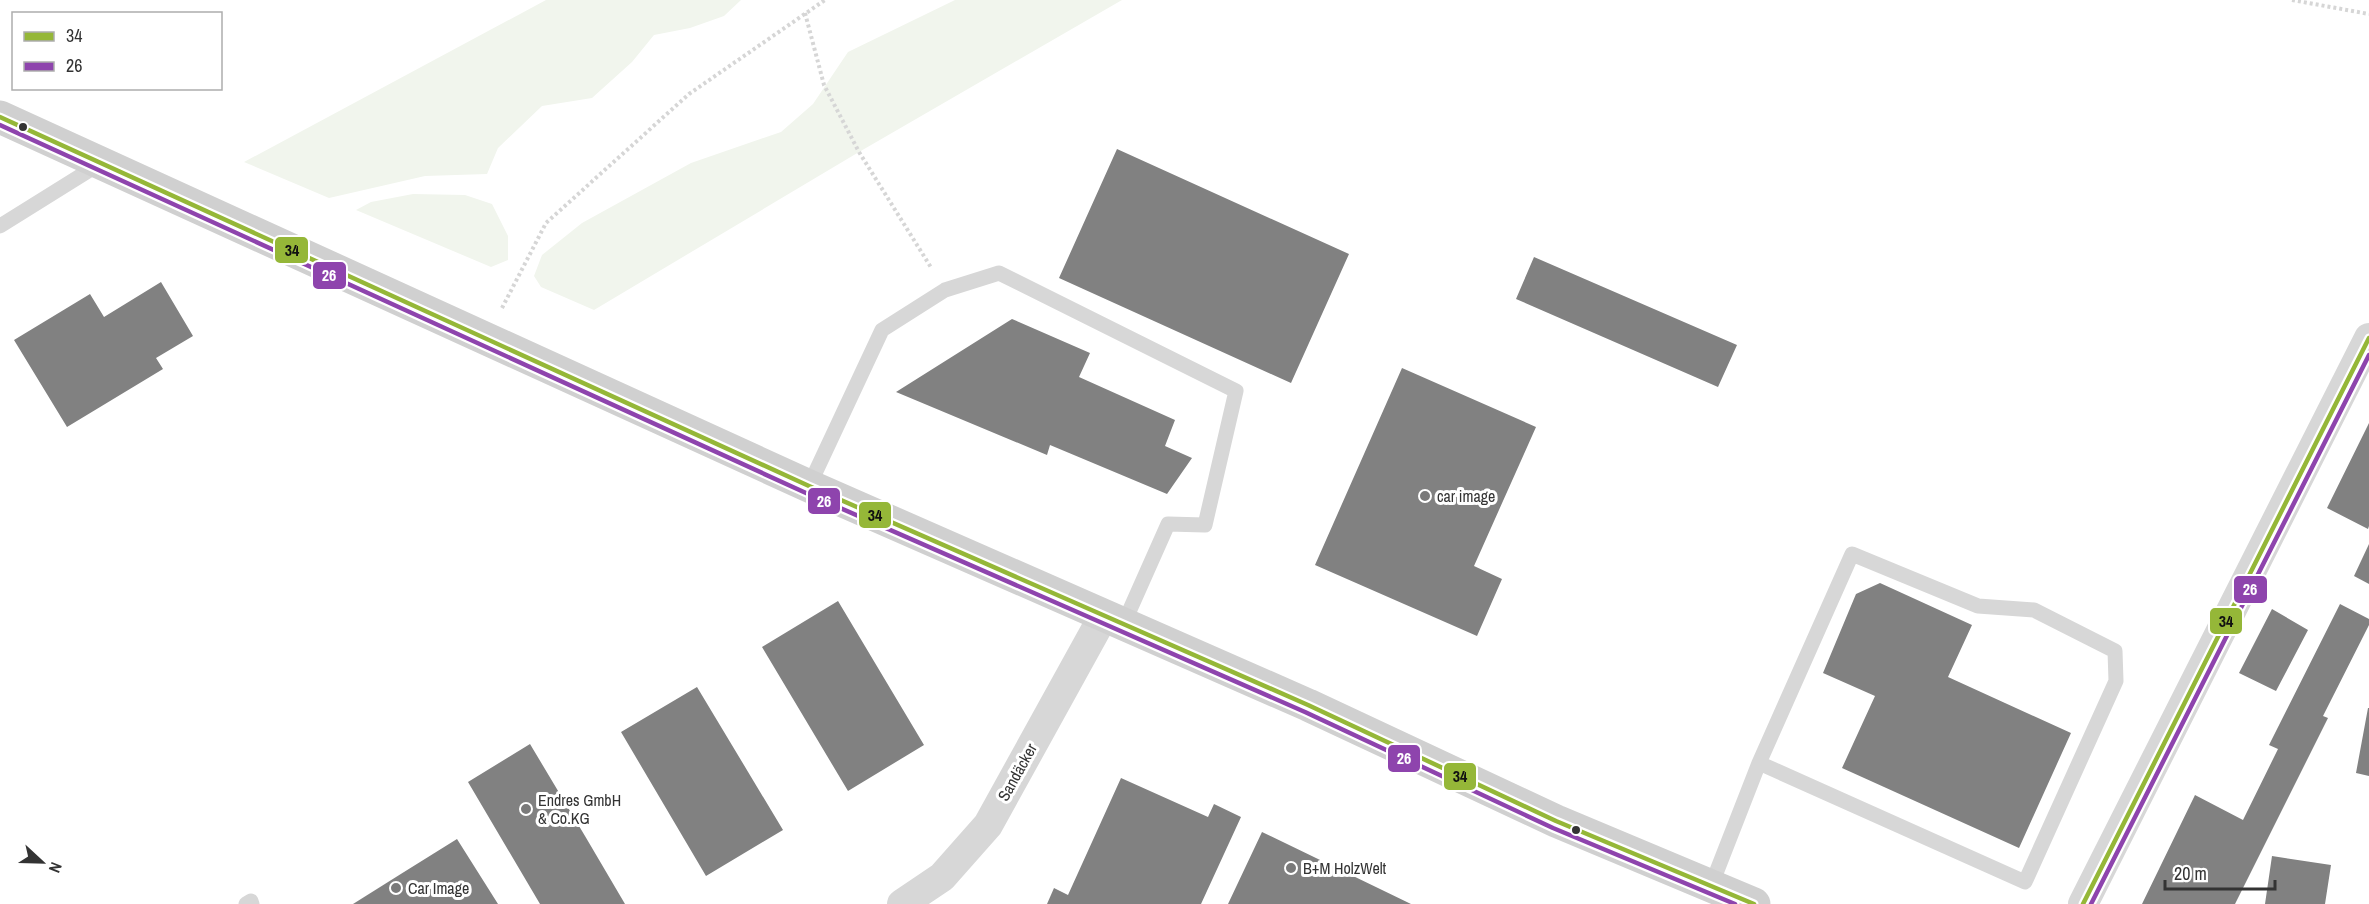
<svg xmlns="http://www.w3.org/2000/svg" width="2369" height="904" font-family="'Archivo Narrow',sans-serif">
<rect width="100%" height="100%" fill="#fff"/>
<path fill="#f1f5ed" d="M546,0h195l-17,16 -34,12 -36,7 -22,27 -40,36 -50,8 -44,42 -11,26 -62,2 -96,22 -85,-36z
M955,0h167l-263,152 -265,158 -53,-23 -7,-11 8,-21 40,-32 109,-60 90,-31 32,-28 35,-52z
M413,194l52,1 27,9 16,32v24l-17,7 -135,-57 15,-8z"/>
<path fill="#818181" d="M1117,149l232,105 -58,129 -232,-105z
M1534,257l203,88 -19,42 -202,-88z
M161,282l32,54 -37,22 7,11 -96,58 -53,-87 76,-46 14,23z
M1012,319l78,34 -11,24 96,43 -10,26 27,12 -25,36 -117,-49 -3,10 -151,-63z
M1402,368l134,59 -62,139 28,13 -25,57 -162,-71z
M2369,423v103l-1,3 -41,-21z
M2369,544v40l-15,-8z
M1880,583l92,42 -24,52 123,56 -52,115 -177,-80 33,-72 -52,-23 33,-79z
M838,601l86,144 -76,46 -86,-144z
M2340,604l29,15v6l-46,91 5,2 -93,186h-93l53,-109 48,25 35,-71 -9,-4z
M2272,609l36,21 -32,61 -37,-18z
M697,687l86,143 -77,46 -85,-144z
M2368,708h1v68l-13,-3z
M530,744l55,92 40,68h-85l-72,-122z
M1121,778l87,39 6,-13 27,13 -40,87h-154l7,-16 14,7z
M1262,832l149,72h-183z
M457,839l41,65h-145l51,-32z
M2272,856l59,9 -6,39h-60z"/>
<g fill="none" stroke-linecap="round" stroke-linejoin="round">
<path stroke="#d6d6d6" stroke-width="4" stroke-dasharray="3 3" stroke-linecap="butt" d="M2292,0l77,14
M805,13l19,72 35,67 73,117
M502,308l44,-85 143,-129 136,-94"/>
<path stroke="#d7d7d7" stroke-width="15" d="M0,226l101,-63
M809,486l73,-156 63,-40 54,-17 237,118 -31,134 -37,-1 -44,99
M1711,886l48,-123 93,-209 126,52 56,4 81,41 1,30 -91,201 -266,-119
M246,904l5,-3 1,3"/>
<path stroke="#d7d7d7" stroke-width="30" d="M902,904l40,-27 46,-52 116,-210
M2083,904l286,-566"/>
<path stroke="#d0d0d0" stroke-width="33" d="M0,117l809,369 499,219 248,116 198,83"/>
<defs>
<path id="bus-1" d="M0,117l809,369 499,219 248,116 198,83
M2083,904l286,-566"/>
<path id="bus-2" d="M0,125l806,368 499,219 248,116 182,76
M2091,904l278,-549"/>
</defs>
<use href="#bus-1" stroke="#fff" stroke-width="9"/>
<use href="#bus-2" stroke="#fff" stroke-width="9"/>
<use href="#bus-1" stroke="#95b738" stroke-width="4.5"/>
<use href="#bus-2" stroke="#8e44ad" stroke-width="4.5"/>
</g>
<g fill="#333" stroke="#fff" stroke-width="2">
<circle cx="23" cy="127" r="5"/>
<circle cx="1576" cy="830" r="5"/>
</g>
<g fill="#7a7a7a" stroke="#fff" stroke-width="2">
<circle cx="1425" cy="496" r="6"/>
<circle cx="526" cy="809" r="6"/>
<circle cx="1291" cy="868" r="6"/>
<circle cx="396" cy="888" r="6"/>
</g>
<g text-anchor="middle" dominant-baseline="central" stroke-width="6" stroke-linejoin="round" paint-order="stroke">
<g font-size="16" fill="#333" stroke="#fff" text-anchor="start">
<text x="1437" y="496">car image</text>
<text x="538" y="800">Endres GmbH<tspan x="538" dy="18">&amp; Co.KG</tspan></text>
<text x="1303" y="868">B+M HolzWelt</text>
<text x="408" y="888">Car Image</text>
</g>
<g font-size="16" fill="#333" stroke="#fff">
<text transform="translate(1017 772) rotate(-61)">Sandäcker</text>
</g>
</g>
<g stroke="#fff" stroke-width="2">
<rect x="274" y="236" width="35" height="28" rx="6" fill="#95b738"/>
<rect x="312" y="261" width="35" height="29" rx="6" fill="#8e44ad"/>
<rect x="807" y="487" width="34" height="28" rx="6" fill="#8e44ad"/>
<rect x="858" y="501" width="34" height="28" rx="6" fill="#95b738"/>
<rect x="2233" y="575" width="35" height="29" rx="6" fill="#8e44ad"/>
<rect x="2209" y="607" width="34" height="28" rx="6" fill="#95b738"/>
<rect x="1387" y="744" width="34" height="29" rx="6" fill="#8e44ad"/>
<rect x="1443" y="762" width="34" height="29" rx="6" fill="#95b738"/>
</g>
<g font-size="16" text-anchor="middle" font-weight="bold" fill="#fff">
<text x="329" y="281">26</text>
<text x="824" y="507">26</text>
<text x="2250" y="595">26</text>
<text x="1404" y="764">26</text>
</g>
<g font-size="16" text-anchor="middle" font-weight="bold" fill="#111">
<text x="292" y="256">34</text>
<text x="875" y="521">34</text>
<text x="2226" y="627">34</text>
<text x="1460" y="782">34</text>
</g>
<rect x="12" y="12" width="210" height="78" fill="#ffffff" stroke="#adadad" stroke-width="1.5"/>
<rect x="24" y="32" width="30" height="9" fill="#95b738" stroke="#adadad" stroke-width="1.5"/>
<text x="66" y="42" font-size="18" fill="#333333">34</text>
<rect x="24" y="62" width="30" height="9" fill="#8e44ad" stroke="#adadad" stroke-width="1.5"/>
<text x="66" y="72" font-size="18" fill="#333333">26</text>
<g transform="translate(42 862) rotate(112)" stroke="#ffffff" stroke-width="4.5" paint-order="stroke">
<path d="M0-4.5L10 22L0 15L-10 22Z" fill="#333333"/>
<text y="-9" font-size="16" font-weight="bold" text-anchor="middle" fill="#333333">N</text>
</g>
<path d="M2165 880v9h110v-9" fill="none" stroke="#333333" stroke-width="3"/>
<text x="2174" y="880" font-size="18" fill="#333333" stroke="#ffffff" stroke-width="4.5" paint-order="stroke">20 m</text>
</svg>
